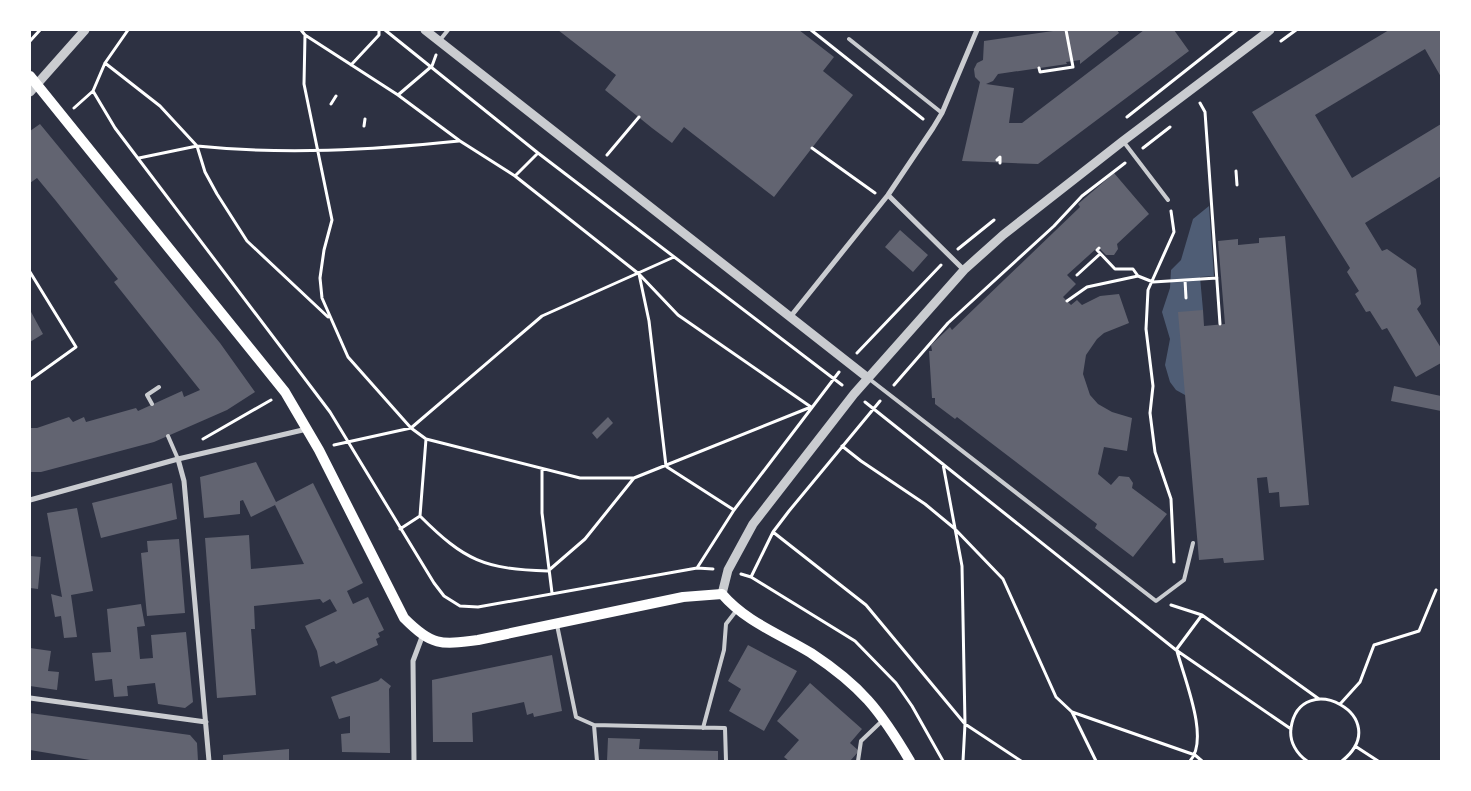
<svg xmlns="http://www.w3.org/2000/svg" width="1471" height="791" font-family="Jost,sans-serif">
<rect width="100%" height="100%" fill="#2d3142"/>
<path fill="#4f5d75" d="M1209,206l5,70 -14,1 3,33 -18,85 -9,-5 -6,-8 -5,-17 5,-26 -8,-27 8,-24 1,-18 10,-10 12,-41z"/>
<path fill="#626471" d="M558,30h241l35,27 -11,14 30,24 -79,102 -90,-70 -12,16 -20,-15 -47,-38 11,-15z
M1060,30h57l2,3 -39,31v-4l-14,2 1,2 -69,10 -5,7 -7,3 28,4 -5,35h13l122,-93h30l15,21 -151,113 -76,-3 18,-79 -5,-5 -1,-8 3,-6 6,-3 1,-19z
M1389,30h52v47l-16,-28 -110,66 37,63 89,-54v52l-76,47 17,28 5,-2 29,20 5,35 -4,5 24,39v15l-25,14 -29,-49 -5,2 -12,-19 -4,1 -11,-18 4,-3 -12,-19 3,-4 -98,-156z
M40,124l180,219 35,49 -28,18 -73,32 -113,30h-11v-44h7l32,-11 4,5 11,-5 2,5 50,-14 2,3 44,-20 2,6 16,-7 -86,-108 4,-3 -62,-78 -19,-23 -7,5v-52z
M1114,173l35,41 -32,30 1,5 -4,6h-8l-8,-8 -31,28 9,9 -13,13 8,8 6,-5 5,5 18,-9 19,-2 10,29 -25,10 -7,6 -11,16 -3,19 7,21 8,9 14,8 20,6 -5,33 -23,-4 -6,27 13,11 8,-9 10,1 4,6 -1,5 35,26 -34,43 -38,-29 2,-4 -140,-107 -2,2 -20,-15v-6h-3l-3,-47h3l-1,-6 19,-18 2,3 128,-123 -2,-3z
M900,230l28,25 -15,17 -28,-25z
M1285,236l24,269 -29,2 -1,-15 -10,1 -2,-16 -10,1 7,82 -40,3 -1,-5 -24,2 -21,-248 25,-2 1,16 21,-2 -7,-83 20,-2v6l21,-2v-5z
M30,310l13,24 -13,8z
M1394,386l47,10v15l-50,-10z
M608,417l5,6 -16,16 -5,-6z
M256,462l20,40 37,-19 50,100 -16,8 6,13 15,-7 16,33 -6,3 2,4 -4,2 2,6 -42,19 -2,-3 -14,6 -3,-16 -12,-25 32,-15 -7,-12 -7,4 -3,-4 -66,7 1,23h-4l5,66 -39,3 -12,-160 44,-3 2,34 53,-5 -29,-59 -24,12 -8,-17 -3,1v13l-36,4 -4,-41z
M172,483l5,36 -76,19 -9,-35z
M77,508l16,83 -22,4 6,42 -13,1 -3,-22 -6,1 -4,-23 11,3 -15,-84z
M179,539l6,74 -38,3 -6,-63 7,-1 -1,-11z
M30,556l11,1 -3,32 -8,-1z
M141,604l4,22 -8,1 3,32 13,-1 -2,-23 35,-3 7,70 -8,6 -27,-4 -3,-21 -28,3 1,10 -14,1 -2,-18 -17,2 -3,-28 19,-1 -4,-43z
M748,645l49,26 -33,60 -35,-20 12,-22 -13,-8z
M30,648l21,3 -3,20 11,1 -2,18 -27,-4z
M552,655l10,56 -28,6 -1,-4 -6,2 -3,-13 -52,11 1,29h-40l-1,-62z
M381,678l10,8 -2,3 1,64 -48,-1 -1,-18 9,-1v-17l-11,3 -8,-22 47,-16z
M810,683l52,46 -12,14 9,8 -9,10h-61l-5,-4 15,-17 -22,-19z
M30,713l160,22 7,8 1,18h-102l-66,-11z
M608,738l32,1 -1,10 79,2v10h-111z
M289,749v12h-66v-6z"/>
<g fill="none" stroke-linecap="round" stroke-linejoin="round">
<path stroke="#fff" stroke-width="3" d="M301,30l4,5 93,60 62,46 55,35 124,98 39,41 133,92
M385,30l153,123 304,232
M811,30l112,89
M305,35l-1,49 28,136 -8,30 -4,28 2,20 26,59 63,71 15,11 154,39h54l177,-71
M30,41l10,-11
M1281,41l15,-11
M105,63l55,43 37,40c88,9 174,4 262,-5
M351,65l28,-30v-5
M1039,68l1,4 33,-5 -7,-37
M93,91l22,37 215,284 104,171 10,13 16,10 18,1 219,-39 16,1
M398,95l34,-29 4,-11
M1200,103l5,9 15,212
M331,104l5,-8
M74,108l19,-17 12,-28 23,-33
M1127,117l110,-87
M364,126l1,-7
M812,148l63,45
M1143,148l27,-21
M607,155l32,-38
M139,158l58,-12 8,26 12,22 30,47 81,76
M997,160l3,-3v6
M1236,171l1,14
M515,176l23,-23
M1171,211l3,21 -26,58 -2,39 7,57 -3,27 5,39 16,47 3,63
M1099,248l-2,2 18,19h18l5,7
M958,249l36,-29
M30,272l46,75 -46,33
M639,274l10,47 17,145
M1077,275l23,-21
M1185,280l1,18
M1067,301l20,-14 51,-11 15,6 64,-4
M857,353l84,-88
M894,385l54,-62 106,-97 28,-30 43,-33
M865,402l311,248 115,79
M203,439l68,-39
M426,439l-6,77c45,45 64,53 128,55l37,-32 49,-61
M334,445l77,-17 131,-112 132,-59
M842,446l19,15 64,43 29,24 49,51 53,118 16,15 123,43 7,6
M943,464l19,102 3,158 -2,37
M667,467l67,43
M542,469v44l10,80
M400,529l20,-13
M773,532l93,73 99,119 56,37
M697,568l37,-58 105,-138
M741,574l10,3 104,64 41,42 16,23 31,55
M751,577l22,-45 16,-21 91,-110
M1171,605l31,10 117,84
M1176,650l26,-35
M1177,651c7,27 33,88 13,110
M1341,703l19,-21 14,-37 45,-14 17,-41
M1072,712l24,49
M1355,746l23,15
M1307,761c-10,-7 -18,-19 -16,-33 9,-62 106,-11 51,33"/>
<path stroke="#caccd0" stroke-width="4" d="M849,39l93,74
M440,40l8,-10
M1123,141l45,59
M868,378l288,223 28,-21 9,-37
M152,404l-5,-9 12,-8
M168,436l10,23
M557,625l19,92 18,8 3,36
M594,725l131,3 1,33
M703,728l21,-78 2,-26 10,-13
M858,761l3,-20 22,-21"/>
<path stroke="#caccd0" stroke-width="5" d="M888,195l76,75
M791,316l97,-121 45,-67 9,-15 35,-83
M178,459l6,22 25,280
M30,500l148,-41 129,-30
M30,698l176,24
M414,761l-1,-100 9,-24"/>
<path stroke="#caccd0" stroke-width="9" d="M425,30l443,348
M30,92l55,-62
M722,594l6,-24 25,-46 101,-130 110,-124 39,-35 120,-94 147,-111"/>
<path stroke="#fff" stroke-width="10" d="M30,76l255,316 34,58 85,168c28,28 36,27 74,22l205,-43 39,-3c24,28 58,40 89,59 50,33 69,57 99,108"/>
</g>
<rect width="1471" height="791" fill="none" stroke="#ffffff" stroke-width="62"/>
</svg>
